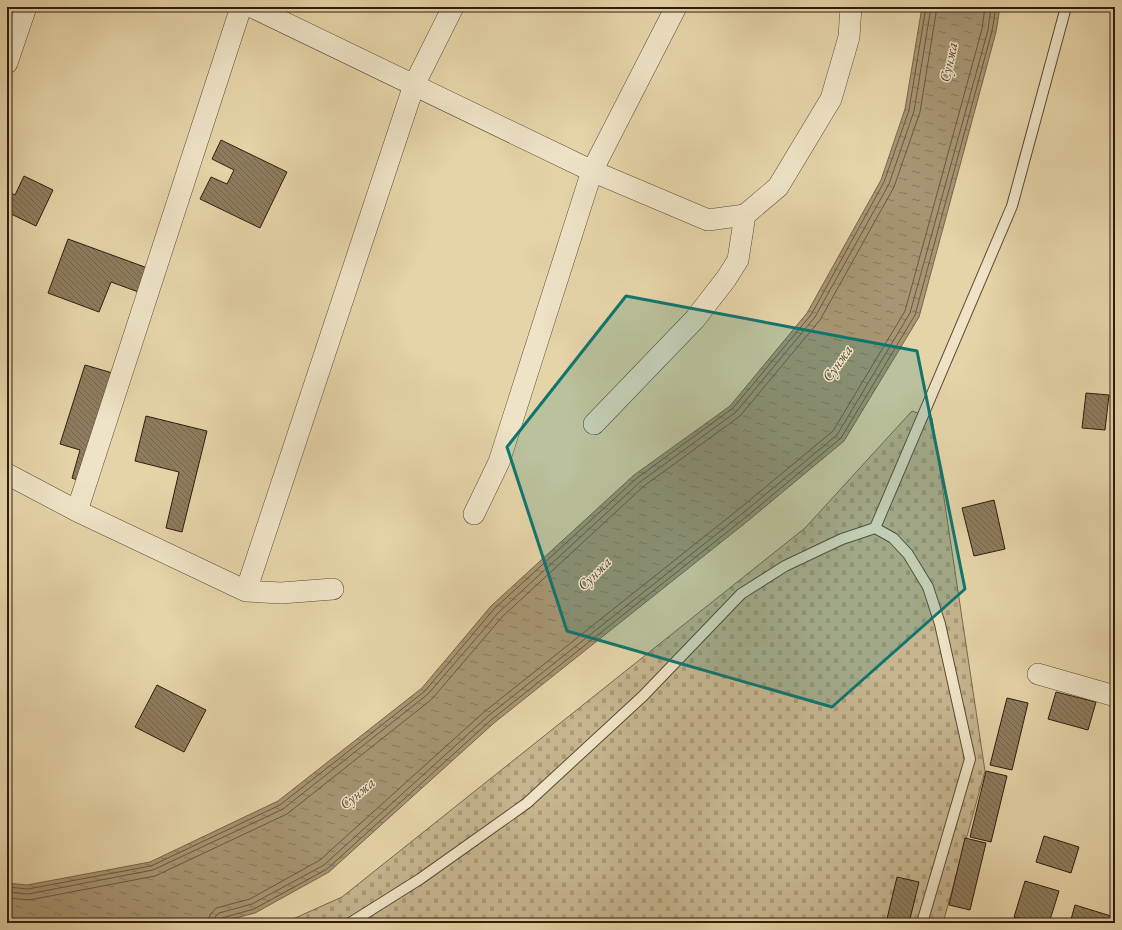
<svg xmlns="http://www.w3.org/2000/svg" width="1122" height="930" font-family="'EB Garamond',serif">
<defs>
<pattern id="cemetery-stones" width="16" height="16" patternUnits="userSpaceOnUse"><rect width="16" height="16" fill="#c6b58e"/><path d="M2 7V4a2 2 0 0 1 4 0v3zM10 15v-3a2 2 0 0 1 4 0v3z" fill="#aa9b79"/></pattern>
<pattern id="water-ripples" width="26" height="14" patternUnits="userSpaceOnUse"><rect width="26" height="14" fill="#a79573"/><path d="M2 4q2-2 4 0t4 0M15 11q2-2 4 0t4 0" fill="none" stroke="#88795d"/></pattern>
<pattern id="building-back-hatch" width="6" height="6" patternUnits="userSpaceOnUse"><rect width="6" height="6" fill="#8e7c5e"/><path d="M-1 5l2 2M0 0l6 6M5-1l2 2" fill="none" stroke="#74654c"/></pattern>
</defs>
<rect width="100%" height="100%" fill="#e5d4a8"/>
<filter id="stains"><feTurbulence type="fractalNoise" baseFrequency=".005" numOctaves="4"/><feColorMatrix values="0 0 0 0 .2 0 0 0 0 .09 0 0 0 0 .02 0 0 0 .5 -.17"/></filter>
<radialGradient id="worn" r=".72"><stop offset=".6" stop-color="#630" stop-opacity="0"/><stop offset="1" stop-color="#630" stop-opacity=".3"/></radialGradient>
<path fill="url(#cemetery-stones)" stroke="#7a684e" d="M912,411l20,7 53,353 -42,152h-659l58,-26 463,-369z"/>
<path fill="url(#water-ripples)" stroke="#77654a" d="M922,7h78l-4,25 -77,285 -75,124 -95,79 -255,203 -165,149 -74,41 -39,10h-209v-40l20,2 123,-23 128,-61 144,-113 69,-82 143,-131 96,-69 77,-93 74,-133 24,-71z"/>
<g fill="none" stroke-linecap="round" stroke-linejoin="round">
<path stroke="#6b5840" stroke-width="1" d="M7,887l21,2 123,-23 129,-61 145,-114 69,-82 143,-131 96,-70 78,-93 73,-133 25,-72 17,-103
M7,892l21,2 125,-24 130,-61 145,-115 70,-81 142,-131 96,-70 79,-95 74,-133 25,-73 17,-104
M7,898l22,2 126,-24 132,-62 145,-115 70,-82 142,-131 96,-70 80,-96 74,-133 26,-75 17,-105
M208,923l2,-8 6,-7 34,-9 70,-39 164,-148 255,-203 94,-78 72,-120 77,-282 3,-22
M214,923l1,-6 4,-4 33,-9 72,-39 164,-149 255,-203 94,-78 73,-122 78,-283 3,-23
M219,923l3,-5 32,-9 73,-40 164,-149 255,-203 95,-79 74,-123 77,-284 4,-24"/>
</g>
<path fill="url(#building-back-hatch)" stroke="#2f1c0d" d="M221,140l66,32 -27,56 -60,-29 11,-22 16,7 7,-14 -22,-11z
M24,176l29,14 -17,36 -29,-14v-21l8,4z
M68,239l85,31 -9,24 -33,-12 -12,30 -51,-19z
M85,365l31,9 -34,108 -10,-4 8,-28 -20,-6z
M1086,393l23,2 -4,35 -23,-2z
M146,416l61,15 -25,101 -16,-4 13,-56 -44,-11z
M994,500l11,49 -31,7 -12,-48z
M157,685l49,25 -22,42 -49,-25z
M1056,692l40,10 -8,28 -40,-11z
M1007,698l21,5 -16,67 -22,-5z
M986,771l21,5 -16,66 -21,-5z
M1044,836l35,11 -8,26 -35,-11z
M965,838l21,5 -16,67 -21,-5z
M897,877l22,5 -10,41h-23z
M1025,881l34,10 -10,32h-16l-19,-6z
M1075,905l36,11 -3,7h-38z"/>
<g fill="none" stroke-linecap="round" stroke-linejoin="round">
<defs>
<path id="service" d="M875,528l18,10 15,16 20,33 12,37 30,135 -48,164
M350,923l70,-44 107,-76 116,-107 98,-102 44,-28 57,-27 33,-11 137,-322 54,-199"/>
<path id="minor" d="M252,7l340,164 84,-164
M7,63l19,-56
M594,424l101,-105 31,-40 12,-19 7,-45
M7,474l70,37 169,80 168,-506 39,-78
M77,511l164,-504
M474,514l25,-52 93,-291 116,49 37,-5 33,-28 53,-88 18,-62 2,-30
M246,591l35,2 52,-4
M1038,674l77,22"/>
</defs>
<use href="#service" stroke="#5c4a34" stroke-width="12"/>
<use href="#minor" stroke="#5c4a34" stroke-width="22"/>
<use href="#service" stroke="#eee3c6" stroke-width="10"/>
<use href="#minor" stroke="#eee3c6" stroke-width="21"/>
</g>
<path fill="#0f766e" fill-opacity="0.2" stroke="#0f766e" stroke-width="3" stroke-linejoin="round" d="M626,296l291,55 48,238 -133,118 -265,-76 -60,-184z"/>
<g text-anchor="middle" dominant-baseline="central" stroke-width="3" stroke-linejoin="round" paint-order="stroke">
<g font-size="15" font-style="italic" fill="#594631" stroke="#eee3c6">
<text transform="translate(948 62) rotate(-78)">Сунжа</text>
<text transform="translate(837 363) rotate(-55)">Сунжа</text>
<text transform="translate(594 573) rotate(-45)">Сунжа</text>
<text transform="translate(357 793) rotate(-40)">Сунжа</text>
</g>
</g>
<rect width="1122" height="930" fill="none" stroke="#e5d4a8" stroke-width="24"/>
<rect x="8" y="8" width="1106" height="914" fill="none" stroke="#2f1c0d" stroke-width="2"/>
<rect x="12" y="12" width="1098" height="906" fill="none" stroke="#2f1c0d"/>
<rect width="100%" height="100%" filter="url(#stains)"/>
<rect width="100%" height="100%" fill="url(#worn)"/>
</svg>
